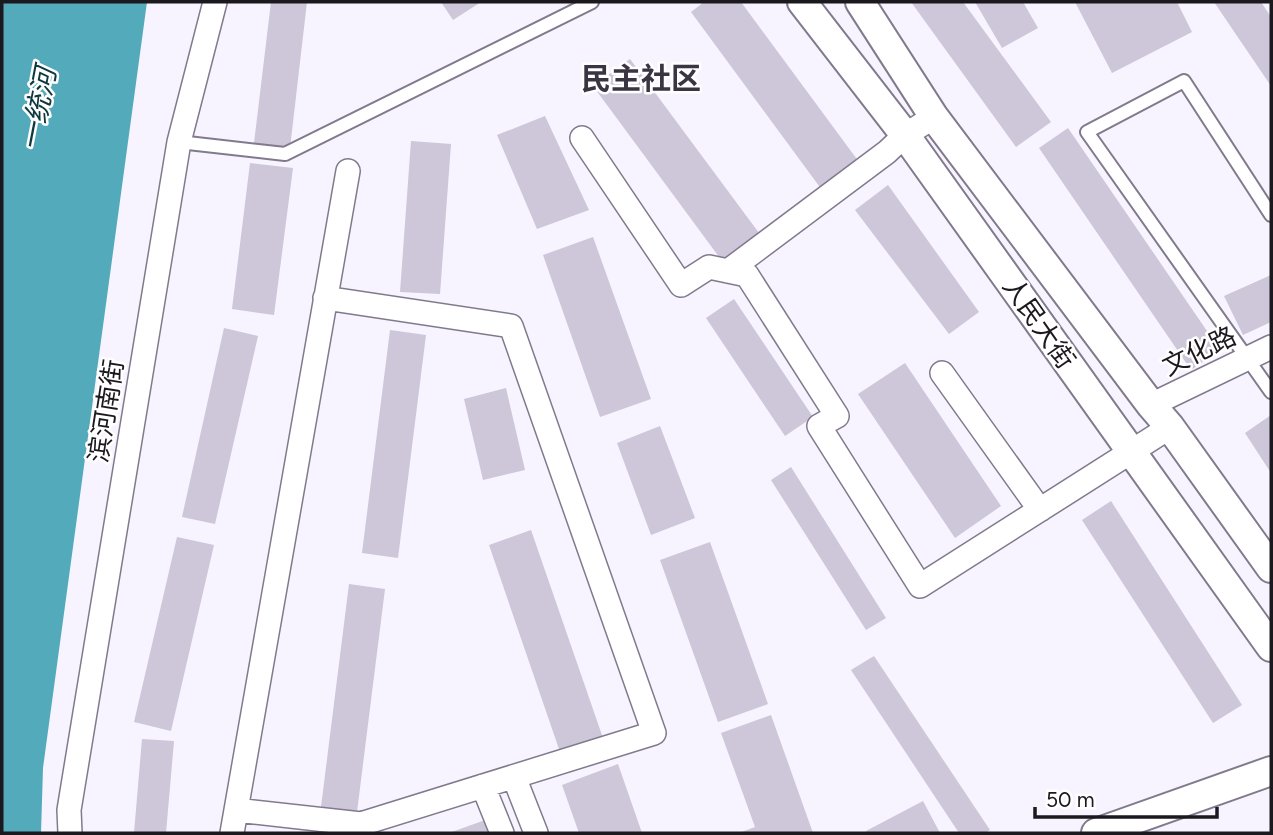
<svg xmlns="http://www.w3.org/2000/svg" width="1273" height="835" font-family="Figtree,'Noto Sans SC',sans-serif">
<rect width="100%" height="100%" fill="#f7f3ff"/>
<path fill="#53aabb" d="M2,2h145l-104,766 -2,65h-39z"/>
<path fill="#cec6d9" d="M271,2h36l-17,146 -36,-5z
M441,2h40l-28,18z
M704,2h37l118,160 -37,28 -131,-178z
M911,2h52l88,120 -35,25z
M975,2h48l15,26 -36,20z
M1075,2h102l15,30 -80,41z
M1214,2h47l10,15v69z
M630,59l132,178 -37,28 -132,-179z
M545,116l44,94 -52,19 -40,-94z
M1068,128l152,222 -29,20 -152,-222z
M411,141l40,3 -11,150 -40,-2z
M250,163l43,5 -19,147 -42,-6z
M888,185l91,127 -30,22 -94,-124z
M593,237l58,162 -51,18 -57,-162z
M1271,275v47l-28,13 -19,-39z
M734,299l79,118 -28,19 -79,-118z
M224,328l34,8 -43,188 -33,-7z
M390,330l36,5 -28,223 -36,-5z
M905,363l96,143 -46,32 -97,-144z
M506,388l19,82 -42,10 -19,-81z
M1271,415v58l-26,-40z
M660,426l35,92 -44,17 -34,-92z
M791,467l95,151 -20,12 -95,-150z
M1111,501l131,204 -29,18 -131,-203z
M531,530l73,211 -43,14 -72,-210z
M177,537l37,8 -43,186 -37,-9z
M710,542l58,162 -50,18 -58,-162z
M349,584l36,5 -28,223 -36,-5z
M874,656l116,174 -5,3h-26l-108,-163z
M771,715l42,118h-74l16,-6 -34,-94z
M142,739l32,2 -8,92h-32z
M618,764l24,69h-63l-17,-48z
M923,801l17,32h-73l-1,-2z
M488,819l5,14h-44z"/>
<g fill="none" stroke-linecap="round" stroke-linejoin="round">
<defs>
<path id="service" d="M179,142l106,12 307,-152
M1271,215l-87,-134 -97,51 184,260"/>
<path id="minor" d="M582,138l99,147 28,-18 38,8 90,141 -18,10 101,160 250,-159
M728,271l159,-119 18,-17 29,-18
M942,373l98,137
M1151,405l120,-58
M514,777l22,56
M483,786l19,47
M236,810l125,14 293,-91 -143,-407 -186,-28
M70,833l-1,-23 110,-668 36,-140
M232,833l116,-662"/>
<path id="tertiary" d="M802,2l103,133 366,512
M860,2l74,115 217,288 19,22 101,141
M1096,833l175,-62"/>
</defs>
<use href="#service" stroke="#827a8c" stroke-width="16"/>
<use href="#minor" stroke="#827a8c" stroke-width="26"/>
<use href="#tertiary" stroke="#827a8c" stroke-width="32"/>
<use href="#service" stroke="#fff" stroke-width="12"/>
<use href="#minor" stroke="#fff" stroke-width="23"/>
<use href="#tertiary" stroke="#fff" stroke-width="28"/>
</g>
<g text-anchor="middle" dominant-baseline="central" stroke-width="5" stroke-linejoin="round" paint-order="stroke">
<g font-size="26" fill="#1b181e" stroke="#fff">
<text transform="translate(1039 323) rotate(55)">人民大街</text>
<text transform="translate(1199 351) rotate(-26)">文化路</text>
<text transform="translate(106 411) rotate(-81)">滨河南街</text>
</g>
<g font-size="28" font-style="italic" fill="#0e3840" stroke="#fff">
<text transform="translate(38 109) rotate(-79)">一统河</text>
</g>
<g font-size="30" font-weight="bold" fill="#3a3443" stroke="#fff">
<text x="641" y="78">民主社区</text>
</g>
</g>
<rect width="1273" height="835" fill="none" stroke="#1b181e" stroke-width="7"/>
<path d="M1035 807v10h182v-10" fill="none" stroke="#1b181e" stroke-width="3.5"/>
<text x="1046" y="807" font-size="21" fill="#1b181e" stroke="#ffffff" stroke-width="5" paint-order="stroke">50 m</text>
</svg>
